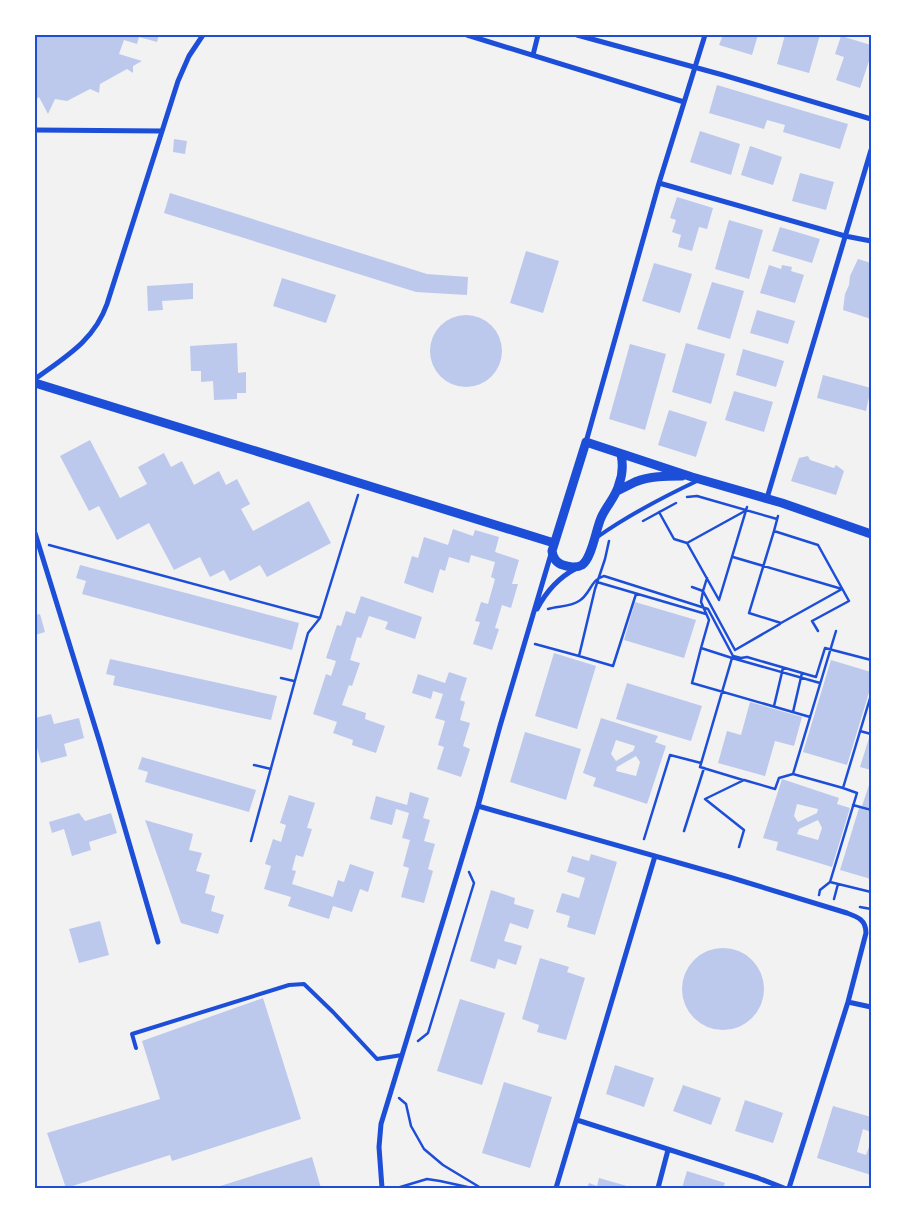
<svg xmlns="http://www.w3.org/2000/svg" width="906" height="1223" font-family="'Roboto Condensed',sans-serif">
<rect width="100%" height="100%" fill="#f2f2f2"/>
<path fill="#bdc9ec" fill-rule="evenodd" d="M35,35h124l-2,7 -18,-5 -2,7 -13,-4 -5,14 23,7 -9,5v7l-6,-4 -27,15 -1,9 -9,-4 -23,12 -12,-2 -7,15 -9,-17 -4,3z
M723,35h35l-6,20 -33,-10z
M785,35h35l-11,38 -32,-9z
M841,36l30,9v10l-11,33 -24,-8 8,-23 -9,-3z
M717,85l131,39 -8,25 -57,-17 2,-7 -18,-5 -3,9 -55,-16z
M700,131l40,13 -9,31 -41,-13z
M174,139l13,2 -2,13 -12,-2z
M750,146l32,11 -9,28 -32,-10z
M800,173l34,9 -8,28 -34,-9z
M170,193l257,81 41,3 -1,18 -51,-3 -252,-79z
M677,197l36,11 -6,21 -8,-2 -7,24 -14,-4 3,-12 -9,-3 4,-12 -6,-2z
M729,220l34,10 -14,49 -34,-10z
M780,227l40,12 -8,24 -40,-12z
M526,251l33,10 -16,52 -33,-10z
M858,259l13,4v56l-28,-9 2,-16 4,-9 1,-9z
M654,263l38,11 -12,39 -38,-12z
M769,265l12,4 1,-4 10,2 -1,4 13,4 -9,28 -35,-10z
M282,278l54,17 -10,28 -53,-17z
M712,282l32,9 -14,48 -33,-10z
M193,283v16l-31,2 1,9 -15,1 -1,-25z
M757,310l38,11 -7,23 -38,-11z
M430 351a36 36 0 1 1 72 0a36 36 0 1 1-72 0Z
M237,343l1,30 8,-1v21h-9v6l-23,1 -1,-19 -12,1v-11h-10l-1,-25z
M686,343l39,11 -14,50 -39,-12z
M630,344l36,10 -21,76 -36,-11z
M743,349l41,12 -8,26 -40,-12z
M823,375l48,13 -5,23 -49,-13z
M734,391l39,11 -9,30 -39,-12z
M669,410l38,12 -11,35 -38,-12z
M90,440l30,58 27,-14 -9,-17 26,-14 7,14 11,-6 12,24 25,-14 7,14 11,-6 13,25 -9,5 12,22 56,-30 22,42 -64,34 -7,-12 -30,16 -6,-11 -14,7 -10,-20 -26,13 -25,-47 -32,17 -18,-34 -10,5 -29,-55z
M808,456l2,4 24,8 2,-3 8,6 -8,24 -45,-14 8,-23z
M453,529l20,7 2,-6 24,7 -4,15 24,8 -7,24h6l-7,24 -9,-3 -7,23 4,1 -7,21 -19,-6 7,-22 -5,-1 6,-19 7,2 7,-25 -4,-2 4,-15 -24,-7 -2,8 -20,-6 -4,14 -5,-2 -7,24 -29,-10 8,-27 6,2 6,-21 24,8z
M80,565l219,58 -7,27 -210,-56 4,-13 -10,-3z
M361,596l61,21 -7,22 -30,-10 3,-7 -19,-6 -8,22 -4,-1 -7,23 10,3 -8,23 -3,-1 -7,20 24,8 -1,6 20,7 -9,27 -24,-8 1,-5 -20,-7 4,-11 -24,-8 13,-40 5,2 5,-15 -10,-3 11,-33 4,1 5,-15 9,3z
M635,602l61,18 -12,38 -60,-18z
M40,614l5,18 -10,3v-20z
M554,653l42,13 -19,63 -42,-13z
M110,659l167,37 -6,24 -158,-35 2,-9 -9,-2z
M831,660l40,12v14l-24,79 -44,-13z
M449,672l18,6 -7,22 5,2 -5,18 10,3 -7,23 7,3 -9,28 -24,-8 7,-22 -6,-2 7,-24 -10,-3 8,-24 -10,-3 -2,8 -19,-6 6,-19 27,9z
M627,683l75,23 -11,35 -75,-22z
M750,702l52,15 -8,29 -19,-5 -10,35 -47,-13 9,-32 14,4z
M51,714l3,10 25,-6 5,20 -20,6 3,12 -26,7 -6,-23v-22z
M601,718l57,18 -3,6 11,4 -19,58 -54,-18 3,-8 -13,-5zM616,740l19,6 -2,5 -17,10 -5,-7zM636,756l4,6 -4,14 -20,-5 1,-4z
M525,732l56,17 -15,51 -56,-18z
M869,738l2,1v31l-11,-3z
M142,757l114,33 -7,22 -104,-30 3,-10 -10,-3z
M782,779l57,19 -2,6 13,4 -18,59 -56,-17 2,-8 -15,-4zM797,804l21,5 -1,4 -19,9 -4,-6zM818,820l4,8 -4,12 -21,-6 2,-5z
M871,779v30l-9,-3z
M410,792l19,6 -6,20 7,2 -6,21 11,3 -7,25 5,2 -9,32 -23,-6 8,-29 -6,-2 7,-26 -8,-2 7,-25 -13,-4 -4,16 -22,-6 6,-23 31,9z
M289,795l26,8 -8,25 5,1 -9,28 -7,-2 -4,15 4,1 -4,13 41,13 5,-17 6,2 6,-18 24,8 -6,20 -8,-3 -8,23 -19,-6 -4,13 -41,-13 3,-9 -27,-8 7,-23 -6,-2 8,-25 8,3 5,-17 -6,-2z
M859,808l12,4v67l-31,-9z
M79,813l6,8 26,-8 6,20 -28,9 2,8 -19,6 -8,-27 -12,4 -3,-11z
M145,820l48,14 -4,16 13,3 -6,18 14,4 -5,18 10,3 -4,15 13,4 -6,19 -37,-11z
M591,854l26,8 -22,73 -28,-8 3,-11 -14,-4 6,-19 17,5 6,-20 -18,-6 5,-16 17,5z
M491,890l24,8 -1,6 20,6 -6,19 -18,-6 -6,18 18,5 -6,19 -18,-6 -3,10 -25,-8z
M100,921l9,34 -30,8 -10,-34z
M682 989a41 41 0 1 1 82 0a41 41 0 1 1-82 0Z
M540,958l29,9 -2,5 18,6 -19,62 -29,-8 2,-7 -17,-6z
M263,998l38,121 -129,42 -2,-6 -104,33 -19,-55 113,-34 -18,-58z
M460,999l45,14 -23,72 -45,-14z
M615,1065l39,13 -10,29 -38,-13z
M504,1082l48,15 -22,71 -48,-15z
M683,1085l38,13 -10,27 -38,-14z
M745,1100l38,13 -10,30 -38,-12z
M833,1106l38,11v15l-8,-3 -6,23 9,3 5,-14v34l-54,-17z
M312,1157l9,31h-107z
M687,1171l38,12 -2,5h-41z
M599,1178l28,8 -1,2h-39l2,-5 8,3z"/>
<g fill="none" stroke-linecap="round" stroke-linejoin="round">
<path stroke="#1d4ed8" stroke-width="2.5" d="M687,497l10,-1 80,23
M745,511l-58,32 32,57 28,-93
M659,512l15,27 13,4
M643,521l33,-18
M774,531l4,-15
M49,545l271,73
M733,557l109,32
M707,578l-4,13 32,59
M597,582l109,32
M692,587l11,4 -2,11 8,18 -8,28 31,10 1,-2 8,2 6,-1 69,20 9,-29 46,12
M548,609c10,-3 22,-2 31,-8 11,-6 12,-22 25,-25l104,33 25,47
M818,631l-6,-10 37,-20 -31,-56 -44,-14 -25,82 32,10 61,-34
M535,644l44,12 16,-67 10,-30 4,-18
M701,648l-9,35 118,34
M735,650l45,-26
M579,656l34,10 23,-72
M281,678l13,3
M774,706l9,-38
M793,712l9,-39
M860,731l11,3
M254,765l17,4
M793,774l50,14 28,-93
M743,780l-43,-13 32,-109 88,25
M853,805l18,5
M684,831l20,-63
M644,839l26,-84 31,8
M251,841l57,-208 12,-15 38,-123
M739,847l5,-17 -39,-31 39,-19 31,9 4,-11 14,-4 43,-143
M830,882l41,10
M819,895l1,-5 10,-8 27,-89 -14,-5
M834,899l4,-15
M860,907l11,2
M418,1041l10,-8 46,-150 -5,-11
M399,1098l7,6 5,22 13,23 19,16 38,23
M397,1188l30,-9 13,2 32,7"/>
<path stroke="#1d4ed8" stroke-width="4" d="M596,538c32,-23 67,-41 103,-58
M136,1048l-4,-14 157,-49 15,-1 29,28 44,47 25,-4"/>
<path stroke="#1d4ed8" stroke-width="5" d="M467,35l217,67
M577,35l146,40 148,44
M533,55l5,-20
M35,130l127,1
M659,183l186,53 26,5
M35,379c30,-22 59,-38 72,-75l71,-223 11,-25 14,-21
M586,442l73,-259 46,-148
M767,498l104,-348
M35,533l65,210 58,199
M537,609c9,-17 21,-31 38,-40
M478,806l251,71 118,36c11,4 19,7 19,20l-18,69 -59,186
M848,1002l23,5
M577,1120l181,58 26,10
M382,1188l-3,-41 2,-23 97,-318 22,-80 51,-172
M556,1188l99,-332
M658,1188l10,-38"/>
<path stroke="#1d4ed8" stroke-width="9" d="M35,383l519,160
M621,454c2,10 2,20 -2,30 -3,13 -13,22 -18,34 -5,11 -9,40 -19,47 -5,3 -14,2 -19,0 -7,-2 -10,-7 -11,-14l34,-109 106,35 90,26 89,31
M617,491c6,-3 12,-6 18,-9 15,-6 31,-6 47,-6"/>
</g>
<rect width="906" height="1223" fill="none" stroke="#ffffff" stroke-width="72"/>
<rect x="36" y="36" width="834" height="1151" fill="none" stroke="#1d4ed8" stroke-width="2"/>
</svg>
